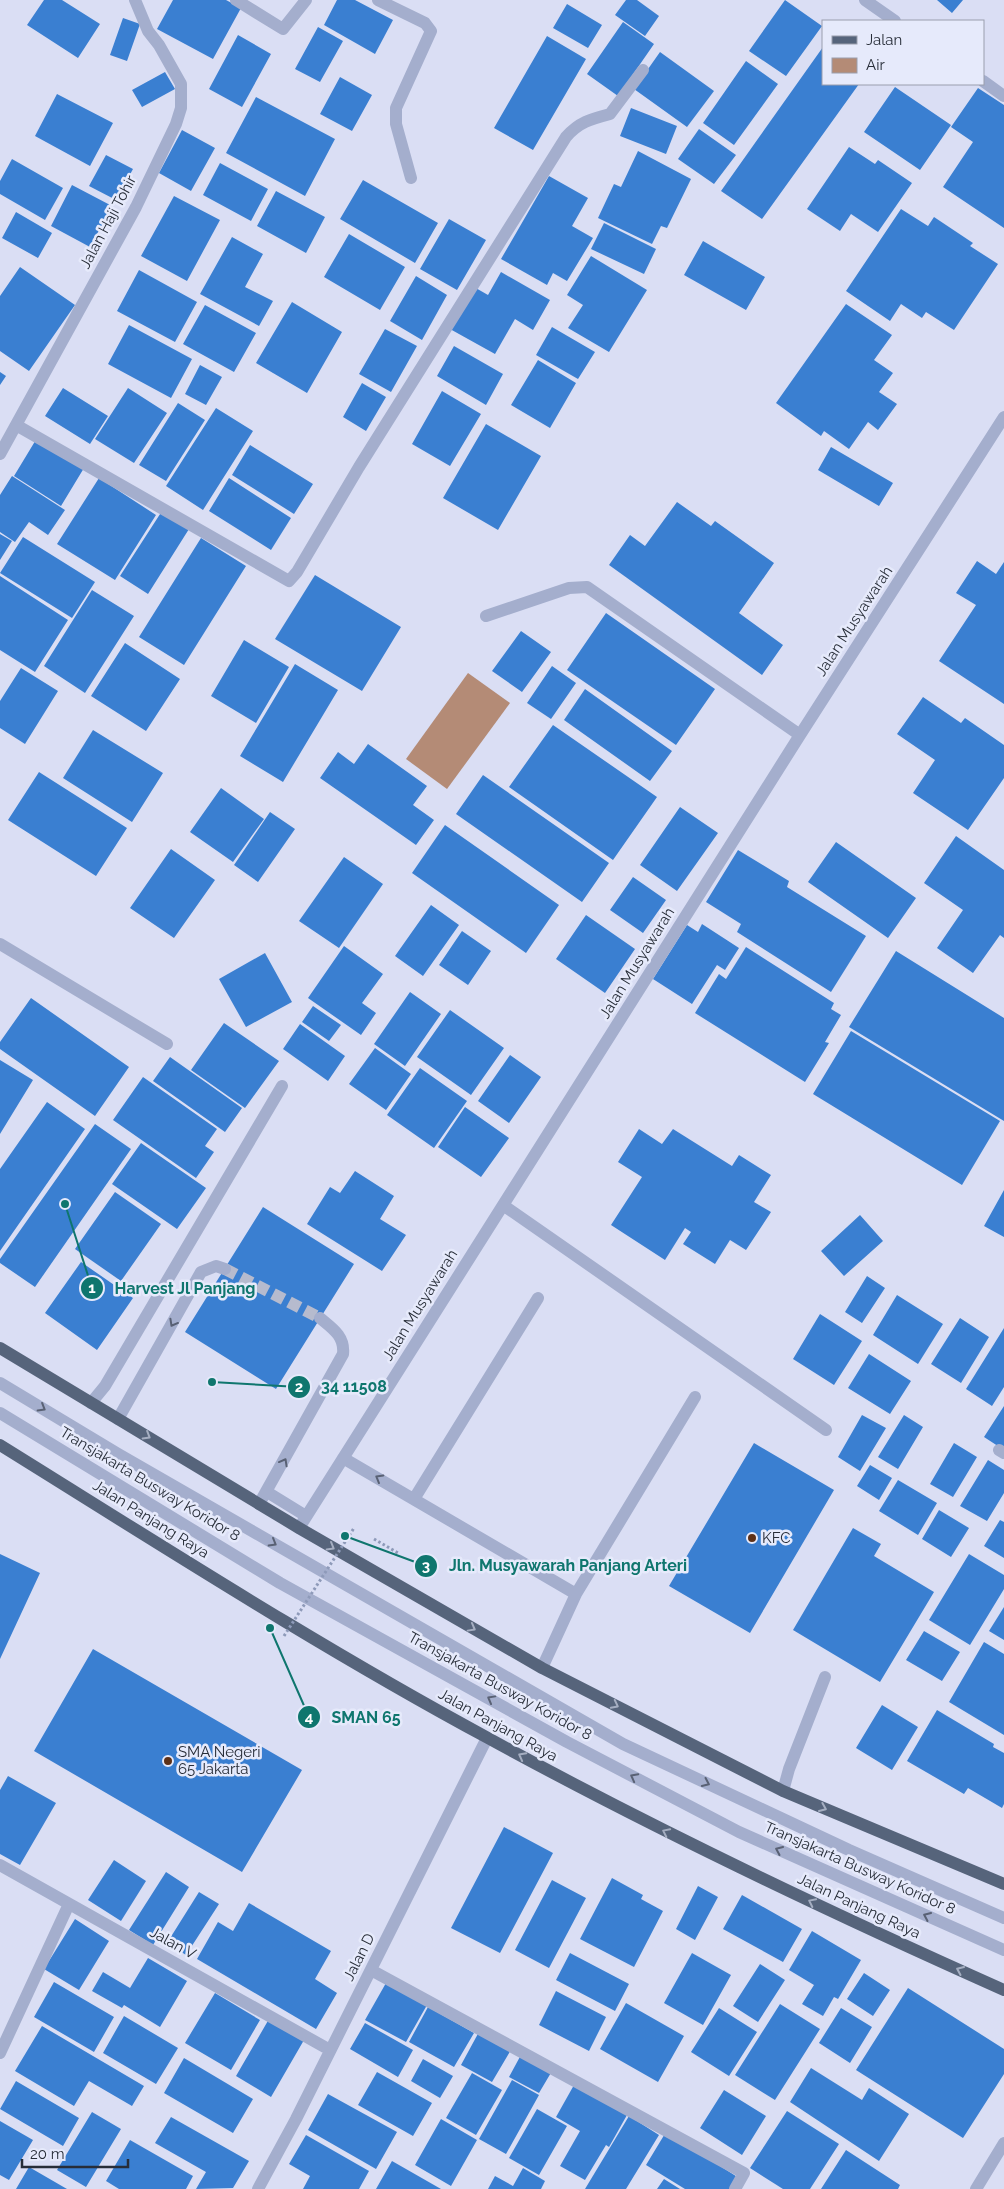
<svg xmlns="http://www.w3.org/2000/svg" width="1004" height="2189" font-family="Raleway,sans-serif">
<rect width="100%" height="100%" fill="#dadef4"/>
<path fill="#b48b76" d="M468,673l42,30 -63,86 -41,-30z"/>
<path fill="#3a7fd1" d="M44,0h18l38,24 -22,34 -51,-33z
M173,0h53l15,8 -28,51 -56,-30z
M337,0h18l38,20 -18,34 -51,-29z
M626,0h11l22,16 -14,20 -30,-21z
M785,0l37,26 -36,50 -37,-25z
M937,0h26l-11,13z
M567,4l35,21 -14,23 -35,-20z
M123,18l17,6 -13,37 -17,-6z
M623,22l31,22 -36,52 -31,-22z
M318,27l25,14 -23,41 -25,-13z
M238,35l33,19 -29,53 -33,-18z
M547,36l39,23 -53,91 -39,-22z
M823,47v37h36l-97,135 -41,-28z
M660,52l54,39 -27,36 -53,-38z
M746,61l32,23 -44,61 -31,-22z
M165,72l10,17 -33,18 -10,-17z
M340,77l32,18 -20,36 -32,-17z
M895,87l56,38 -31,45 -56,-38z
M978,88l26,17v123l-61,-41 30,-45 -22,-15z
M57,94l56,29 -23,43 -55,-30z
M256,97l79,42 -30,57 -79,-43z
M631,108l46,18 -11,28 -46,-18z
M699,129l37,26 -22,29 -36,-25z
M182,130l33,18 -24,43 -32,-18z
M849,147l26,17 3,-4 34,23 -34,49 -27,-18 -11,17 -33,-22z
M638,151l53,28 -24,49 -6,-2 -9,18 -54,-26 16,-34 7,3z
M106,155l27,14 -17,31 -27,-14z
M12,159l51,29 -18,32 -45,-26v-13z
M220,163l48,26 -17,32 -48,-26z
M549,176l39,22 -16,28 21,12 -26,43 -14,-8 -6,12 -46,-26z
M363,180l75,43 -23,40 -75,-44z
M72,185l40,21 -22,41 -39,-21z
M276,191l49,26 -19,36 -49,-27z
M174,196l46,24 -33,61 -46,-25z
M901,209l27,17 6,-9 39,26 -3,3 28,18 -44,66 -28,-18 -4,6 -21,-14 -11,17 -44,-30z
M16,212l36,21 -14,25 -36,-20z
M449,219l37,21 -29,50 -37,-21z
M604,223l52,26 -12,25 -53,-25z
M349,234l56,33 -25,43 -56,-33z
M232,237l31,17 -18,33 28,14 -14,25 -59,-32z
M703,241l62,36 -19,33 -62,-35z
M591,256l56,34 -38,62 -41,-24 15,-23 -16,-10z
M20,267l55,38 -46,66 -29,-20v-55z
M139,270l58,32 -22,40 -58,-31z
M501,272l49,28 -17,30 -18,-11 -20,35 -45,-25 24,-42 14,8z
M416,276l31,19 -25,45 -32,-19z
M292,302l50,30 -35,61 -51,-30z
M846,304l46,31 -18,25 19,13 -14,19 18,12 -19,26 -10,-8 -19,27 -25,-18 -3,5 -45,-33z
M205,305l51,28 -22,39 -51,-28z
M129,325l63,34 -21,39 -63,-34z
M552,327l43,25 -17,27 -42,-24z
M385,329l32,17 -26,46 -32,-18z
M454,346l49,28 -17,31 -49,-29z
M538,360l38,23 -26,45 -39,-23z
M200,365l22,12 -16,28 -21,-11z
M0,372l6,4 -6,9z
M362,383l24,14 -20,34 -23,-14z
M63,388l45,28 -18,28 -45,-28z
M128,388l39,25 -33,50 -39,-24z
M442,391l39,23 -31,52 -38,-22z
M178,403l27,17 -39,61 -27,-16z
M216,408l37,23 -50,79 -37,-24z
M486,424l55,32 -43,74 -55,-32z
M37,438l47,30 -23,38 -47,-30z
M250,445l63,39 -19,30 -62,-39z
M831,447l62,36 -14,23 -61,-36z
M12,476l53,34 -17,25 -19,-13 -14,20 -15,-10v-37z
M99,478l57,37 -41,65 -58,-36z
M229,478l62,40 -20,32 -62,-39z
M677,502l34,24 4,-5 59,42 -35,50 44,32 -21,30 -153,-110 21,-30 15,11z
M162,511l27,18 -41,65 -28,-18z
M0,534l12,7 -12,19z
M23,537l72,45 -23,36 -72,-45z
M201,538l45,28 -62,99 -45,-28z
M977,561l19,13 8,-12v142l-65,-43 37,-56 -20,-12z
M315,575l86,52 -39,64 -87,-52z
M0,576l68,44 -33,52 -35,-22z
M92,590l42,26 -49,77 -41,-27z
M606,613l109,76 -39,56 -109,-75z
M521,631l30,21 -29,40 -30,-21z
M244,640l45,27 -33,56 -45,-27z
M125,643l55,36 -34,52 -55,-35z
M295,664l43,26 -55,92 -43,-26z
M552,666l24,17 -25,36 -24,-16z
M21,668l37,23 -33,53 -25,-16v-27z
M585,689l87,62 -22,30 -86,-61z
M923,697l38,26 4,-5 39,27v33l-36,52 -55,-37 22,-33 -38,-26z
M553,725l104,72 -44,63 -104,-73z
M93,730l70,43 -31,49 -69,-44z
M368,744l59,42 -14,19 21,15 -18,25 -96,-67 18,-26 16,12z
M39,772l88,56 -31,48 -88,-56z
M483,775l126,88 -27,39 -126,-88z
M221,788l43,31 -31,43 -43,-30z
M680,807l38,26 -41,58 -37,-26z
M270,812l25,17 -37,53 -24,-17z
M445,825l114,80 -33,48 -114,-80z
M956,836l48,34v68l-4,-3 -27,38 -36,-25 26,-38 -39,-27z
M836,842l80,56 -28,40 -80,-56z
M171,849l44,31 -41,58 -44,-30z
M738,850l51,31 -2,6 79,49 -35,56 -94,-60 4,-8 -35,-22z
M344,857l39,27 -44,64 -40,-27z
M633,877l33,23 -23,33 -33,-23z
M431,905l28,20 -36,51 -28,-20z
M586,915l49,34 -30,44 -49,-34z
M702,924l37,24 -14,22 -8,-5 -25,39 -39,-25 34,-54 11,7z
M462,931l29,20 -23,34 -29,-20z
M344,946l39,28 -21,29 14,10 -15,22 -53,-37z
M746,947l88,56 -3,6 10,6 -16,27 4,1 -24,39 -110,-69 24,-39 7,5z
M896,951l108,67v103l-155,-94z
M265,953l27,49 -46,25 -27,-48z
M410,992l31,22 -36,52 -31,-22z
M31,998l98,69 -34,49 -95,-67v-7z
M313,1006l28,19 -12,16 -27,-19z
M450,1010l54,38 -33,47 -54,-38z
M224,1023l55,38 -34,47 -54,-38z
M300,1024l45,32 -17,25 -45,-32z
M851,1031l149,90 -38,64 -149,-91z
M375,1048l36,26 -25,36 -37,-26z
M510,1055l31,22 -32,46 -31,-22z
M170,1057l72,51 -17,24 -72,-51z
M0,1060l33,20 -33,54z
M420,1068l47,33 -33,47 -47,-33z
M143,1077l74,52 -12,17 9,6 -18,26 -83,-58z
M47,1102l38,27 -85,122v-82z
M465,1107l44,31 -28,39 -43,-30z
M95,1124l36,25 -96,138 -35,-24v-4z
M639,1129l23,15 11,-15 59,37 7,-11 32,20 -17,27 17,10 -25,38 -16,-10 -15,24 -32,-20 8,-12 -6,-4 -20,32 -54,-35 31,-48 -24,-15z
M141,1143l65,45 -29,41 -65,-45z
M355,1171l39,25 -14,23 26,16 -24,36 -75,-47 23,-37 10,6z
M1004,1190v47l-20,-11z
M115,1192l46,32 -40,57 -46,-32z
M263,1207l91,57 -78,125 -91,-57z
M860,1215l23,26 -39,35 -23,-25z
M81,1262l52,36 -36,52 -52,-37z
M867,1276l18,12 -23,35 -17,-11z
M897,1295l46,29 -25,40 -45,-29z
M820,1314l42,27 -28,44 -41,-26z
M960,1318l29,19 -28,46 -30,-19z
M1004,1328v59l-12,19 -26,-17z
M869,1354l42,27 -21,33 -42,-26z
M1004,1406v44l-20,-13z
M862,1415l24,13 -26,43 -22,-14z
M904,1415l19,12 -25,42 -20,-12z
M754,1443l80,47 -84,143 -81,-47z
M954,1443l23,14 -24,40 -23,-13z
M988,1460l16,10v23l-17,28 -27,-15z
M870,1465l22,13 -13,22 -22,-14z
M898,1480l39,23 -19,32 -39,-24z
M939,1510l30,18 -18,29 -29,-18z
M1000,1520l4,2v36l-20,-12z
M853,1528l28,16 -7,12 60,36 -54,90 -87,-52z
M0,1554l40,19 -40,86z
M969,1554l35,21v14l-34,56 -41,-25z
M1004,1607v33l-15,-9z
M924,1631l36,21 -18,29 -36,-21z
M984,1642l20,12v81l-55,-33z
M93,1649l209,121 -60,102 -208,-121z
M882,1705l36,22 -26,43 -36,-22z
M937,1710l57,34 -1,3 11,6v51l-2,4 -34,-20 -4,6 -57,-33z
M8,1776l48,27 -36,62 -20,-11v-64z
M504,1827l49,26 -53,100 -49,-25z
M114,1860l32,21 -25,40 -33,-21z
M166,1872l23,15 -36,58 -24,-15z
M612,1878l31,17 -2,4 22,12 -29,56 -54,-28z
M552,1880l34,18 -37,70 -34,-18z
M698,1886l20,11 -23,43 -19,-11z
M199,1892l20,12 -33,51 -19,-12z
M742,1895l60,34 -19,33 -60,-33z
M249,1903l82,48 -16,28 22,14 -21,36 -119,-70 21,-37 15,9z
M75,1919l34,22 -30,49 -35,-21z
M812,1931l49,29 -23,39 -4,-2 -11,19 -21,-12 12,-19 -25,-15z
M570,1953l59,31 -14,27 -59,-31z
M692,1953l39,22 -28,50 -39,-22z
M148,1958l39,23 -27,46 -36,-22 -2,3 -30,-17 11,-19 27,16z
M760,1964l25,16 -27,42 -25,-16z
M864,1973l26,17 -17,26 -26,-17z
M54,1982l60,35 -20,35 -60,-35z
M386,1983l41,22 -21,37 -41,-22z
M908,1988l96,61v25l-41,64 -107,-68z
M556,1991l50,26 -17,34 -50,-26z
M215,1993l45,27 -29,50 -46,-27z
M626,2003l58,33 -26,46 -58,-33z
M780,2004l40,25 -45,71 -40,-25z
M428,2007l46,26 -20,34 -45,-25z
M719,2008l38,24 -28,44 -38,-24z
M841,2008l31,19 -22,36 -31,-20z
M124,2016l54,32 -22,36 -53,-31z
M269,2019l35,21 -33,57 -35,-21z
M365,2023l48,27 -15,27 -48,-28z
M42,2026l102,60 -12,20 -43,-25 -15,25 -59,-35z
M480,2030l32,18 -20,34 -31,-17z
M522,2053l30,18 -13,22 -30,-16z
M184,2058l69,41 -20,34 -69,-40z
M423,2059l30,17 -13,22 -29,-17z
M811,2068l51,32 7,-12 40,26 -30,47 -89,-59z
M377,2072l55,31 -19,33 -55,-31z
M472,2073l30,17 -26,45 -30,-17z
M512,2080l27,15 -33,59 -27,-15z
M16,2081l63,37 -16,28 -63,-37z
M574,2085l53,30 -18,32 -3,-2 -21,35 -25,-14 20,-35 -24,-14z
M724,2090l42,26 -24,39 -42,-27z
M328,2094l69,38 -21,37 -68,-39z
M537,2109l30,17 -28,49 -30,-17z
M787,2111l52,33 -29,45h-27l-33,-21z
M92,2112l29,17 -35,58 -29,-17z
M629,2116l30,19 -33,54h-41z
M171,2117l78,44 -16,27 -37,1 10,-17 -51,-29z
M441,2119l36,21 -26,46 -36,-21z
M0,2121l33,19 -24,40 -9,-5z
M666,2132l73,46 -7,11h-47l-39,-24z
M306,2135l63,36 -10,18h-56l7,-13 -21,-12z
M130,2140l63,36 -7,13h-67l-13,-8z
M846,2150l54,35 -2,4h-77z
M392,2161l49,28h-65z
M29,2167l38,22h-51z
M523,2168l22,13 -4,8h-53l7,-13 18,10z
M664,2179l16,10h-23z"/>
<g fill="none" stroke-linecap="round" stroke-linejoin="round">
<path stroke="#b6bbce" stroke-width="12" stroke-dasharray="12 6" stroke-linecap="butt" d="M225,1269l95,49"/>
<path stroke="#8e9ab9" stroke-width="3" stroke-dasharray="2.5 2.5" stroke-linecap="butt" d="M374,1539l24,14 -1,3"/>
<path stroke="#a4aecd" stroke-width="12" d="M236,0l47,29 23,-29
M378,0l47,23 6,8 -35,77v16l15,54
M865,0l30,21
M983,81l21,15
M16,425l273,156 8,-9 62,-105 207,-330c13,-15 25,-18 44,-23l33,-44
M0,454l136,-247 40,-83 5,-16v-24l-22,-39 -11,-14 -13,-31
M486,616l83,-28 18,-1 213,148
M0,944l167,100
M503,1205l323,225
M0,1383l118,71 505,290 226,106 155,68
M91,1403l14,-17 177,-300
M0,1413l280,170 287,159 172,90 265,118
M118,1419l83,-147 15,-6 9,3
M999,1450l5,3
M343,1458l233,136
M267,1492l39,24
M414,1499l124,-201
M259,1504l84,-150c2,-18 -11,-26 -23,-36
M299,1528l501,-793 204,-318
M542,1668l34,-74 119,-197
M783,1791l6,-22 36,-92
M0,1865l330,185
M371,1970l373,203 -9,16
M0,2053l69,-149
M258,2189l38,-70 191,-381
M976,2189l28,-46"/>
<path stroke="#56647b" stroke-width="12" d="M0,1348l299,180 243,140 241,123 221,93
M0,1445c161,100 321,203 488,293 168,92 341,174 516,252"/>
<path stroke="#8e9ab9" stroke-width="3" stroke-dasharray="2.5 2.5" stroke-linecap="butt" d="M284,1636l70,-108"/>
</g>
<defs><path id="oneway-chevron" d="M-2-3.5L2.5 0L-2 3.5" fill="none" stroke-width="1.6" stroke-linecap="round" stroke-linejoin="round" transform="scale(1.25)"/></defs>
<g stroke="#596174">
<use href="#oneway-chevron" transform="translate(173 1323) rotate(119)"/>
<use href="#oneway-chevron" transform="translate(42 1408) rotate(31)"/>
<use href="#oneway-chevron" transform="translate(284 1462) rotate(-61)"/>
<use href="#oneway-chevron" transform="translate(379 1478) rotate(-150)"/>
<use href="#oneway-chevron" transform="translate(273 1543) rotate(30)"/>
<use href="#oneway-chevron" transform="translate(491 1699) rotate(-151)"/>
<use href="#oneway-chevron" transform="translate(634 1777) rotate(-152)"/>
<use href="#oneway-chevron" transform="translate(706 1783) rotate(25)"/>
<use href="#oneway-chevron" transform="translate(779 1850) rotate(-156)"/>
<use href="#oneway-chevron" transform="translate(927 1916) rotate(-156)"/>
</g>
<g stroke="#a5aec1">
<use href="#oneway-chevron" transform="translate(147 1436) rotate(31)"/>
<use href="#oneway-chevron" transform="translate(331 1547) rotate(30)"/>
<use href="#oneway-chevron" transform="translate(472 1628) rotate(29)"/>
<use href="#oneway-chevron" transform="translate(615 1705) rotate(27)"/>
<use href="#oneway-chevron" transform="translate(522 1756) rotate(-152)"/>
<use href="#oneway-chevron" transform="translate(823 1808) rotate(23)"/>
<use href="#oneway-chevron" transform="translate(666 1832) rotate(-154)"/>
<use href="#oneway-chevron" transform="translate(812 1902) rotate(-154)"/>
<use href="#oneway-chevron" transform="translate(960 1970) rotate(-156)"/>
</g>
<g fill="#5d3118" stroke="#e6eafb" stroke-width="2">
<circle cx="752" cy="1538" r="5"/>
<circle cx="168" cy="1761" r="5"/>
</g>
<g text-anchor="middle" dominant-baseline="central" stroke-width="5" stroke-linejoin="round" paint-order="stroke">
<g font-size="15" fill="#272d38" stroke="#e6eafb">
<text transform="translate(108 222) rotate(-62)">Jalan Haji Tohir</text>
<text transform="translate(854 621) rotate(-57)">Jalan Musyawarah</text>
<text transform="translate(637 963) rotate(-58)">Jalan Musyawarah</text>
<text transform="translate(420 1305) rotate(-58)">Jalan Musyawarah</text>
<text transform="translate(150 1484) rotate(31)">Transjakarta Busway Koridor 8</text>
<text transform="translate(151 1519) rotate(32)">Jalan Panjang Raya</text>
<text transform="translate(500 1686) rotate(29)">Transjakarta Busway Koridor 8</text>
<text transform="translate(498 1725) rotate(29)">Jalan Panjang Raya</text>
<text transform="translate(860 1868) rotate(24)">Transjakarta Busway Koridor 8</text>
<text transform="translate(859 1906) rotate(25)">Jalan Panjang Raya</text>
<text transform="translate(173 1943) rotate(29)">Jalan V</text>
<text transform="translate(359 1957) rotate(-63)">Jalan D</text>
</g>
<g font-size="15" fill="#272d38" stroke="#e6eafb" text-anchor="start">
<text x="762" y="1538">KFC</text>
<text x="178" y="1752">SMA Negeri<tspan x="178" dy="17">65 Jakarta</tspan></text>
</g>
</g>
<path fill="none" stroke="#0f766e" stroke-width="2" d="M65 1204L92 1288M212 1382L299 1387M345 1536L426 1566M270 1628L309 1717"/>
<g fill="#0f766e" stroke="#e6eafb" stroke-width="2">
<circle cx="65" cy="1204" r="5"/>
<circle cx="212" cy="1382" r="5"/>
<circle cx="345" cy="1536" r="5"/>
<circle cx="270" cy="1628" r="5"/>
<circle cx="92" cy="1288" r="12"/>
<circle cx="299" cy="1387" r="12"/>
<circle cx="426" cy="1566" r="12"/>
<circle cx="309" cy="1717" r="12"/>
</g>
<g font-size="15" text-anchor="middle" font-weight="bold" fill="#fff">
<text x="92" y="1293">1</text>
<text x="299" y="1392">2</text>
<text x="426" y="1571">3</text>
<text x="309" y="1722">4</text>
</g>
<g font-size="16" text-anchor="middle" font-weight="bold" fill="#0f766e" stroke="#e6eafb" stroke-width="5" stroke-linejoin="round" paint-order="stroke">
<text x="185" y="1294">Harvest Jl Panjang</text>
<text x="354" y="1392">34 11508</text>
<text x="568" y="1571">Jln. Musyawarah Panjang Arteri</text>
<text x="366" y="1723">SMAN 65</text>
</g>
<rect x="822" y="20" width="162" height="65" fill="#e6eafb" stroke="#9a9ead"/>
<rect x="832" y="36" width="25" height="8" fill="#56647b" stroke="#9a9ead"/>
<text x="866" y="45" font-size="15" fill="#272d38">Jalan</text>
<rect x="832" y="58" width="25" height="15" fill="#b48b76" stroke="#9a9ead"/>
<text x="866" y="70" font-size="15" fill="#272d38">Air</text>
<path d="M22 2159v8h106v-8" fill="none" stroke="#272d38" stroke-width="2.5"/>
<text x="30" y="2159" font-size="15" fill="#272d38" stroke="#e6eafb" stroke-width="4" paint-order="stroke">20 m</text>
</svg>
